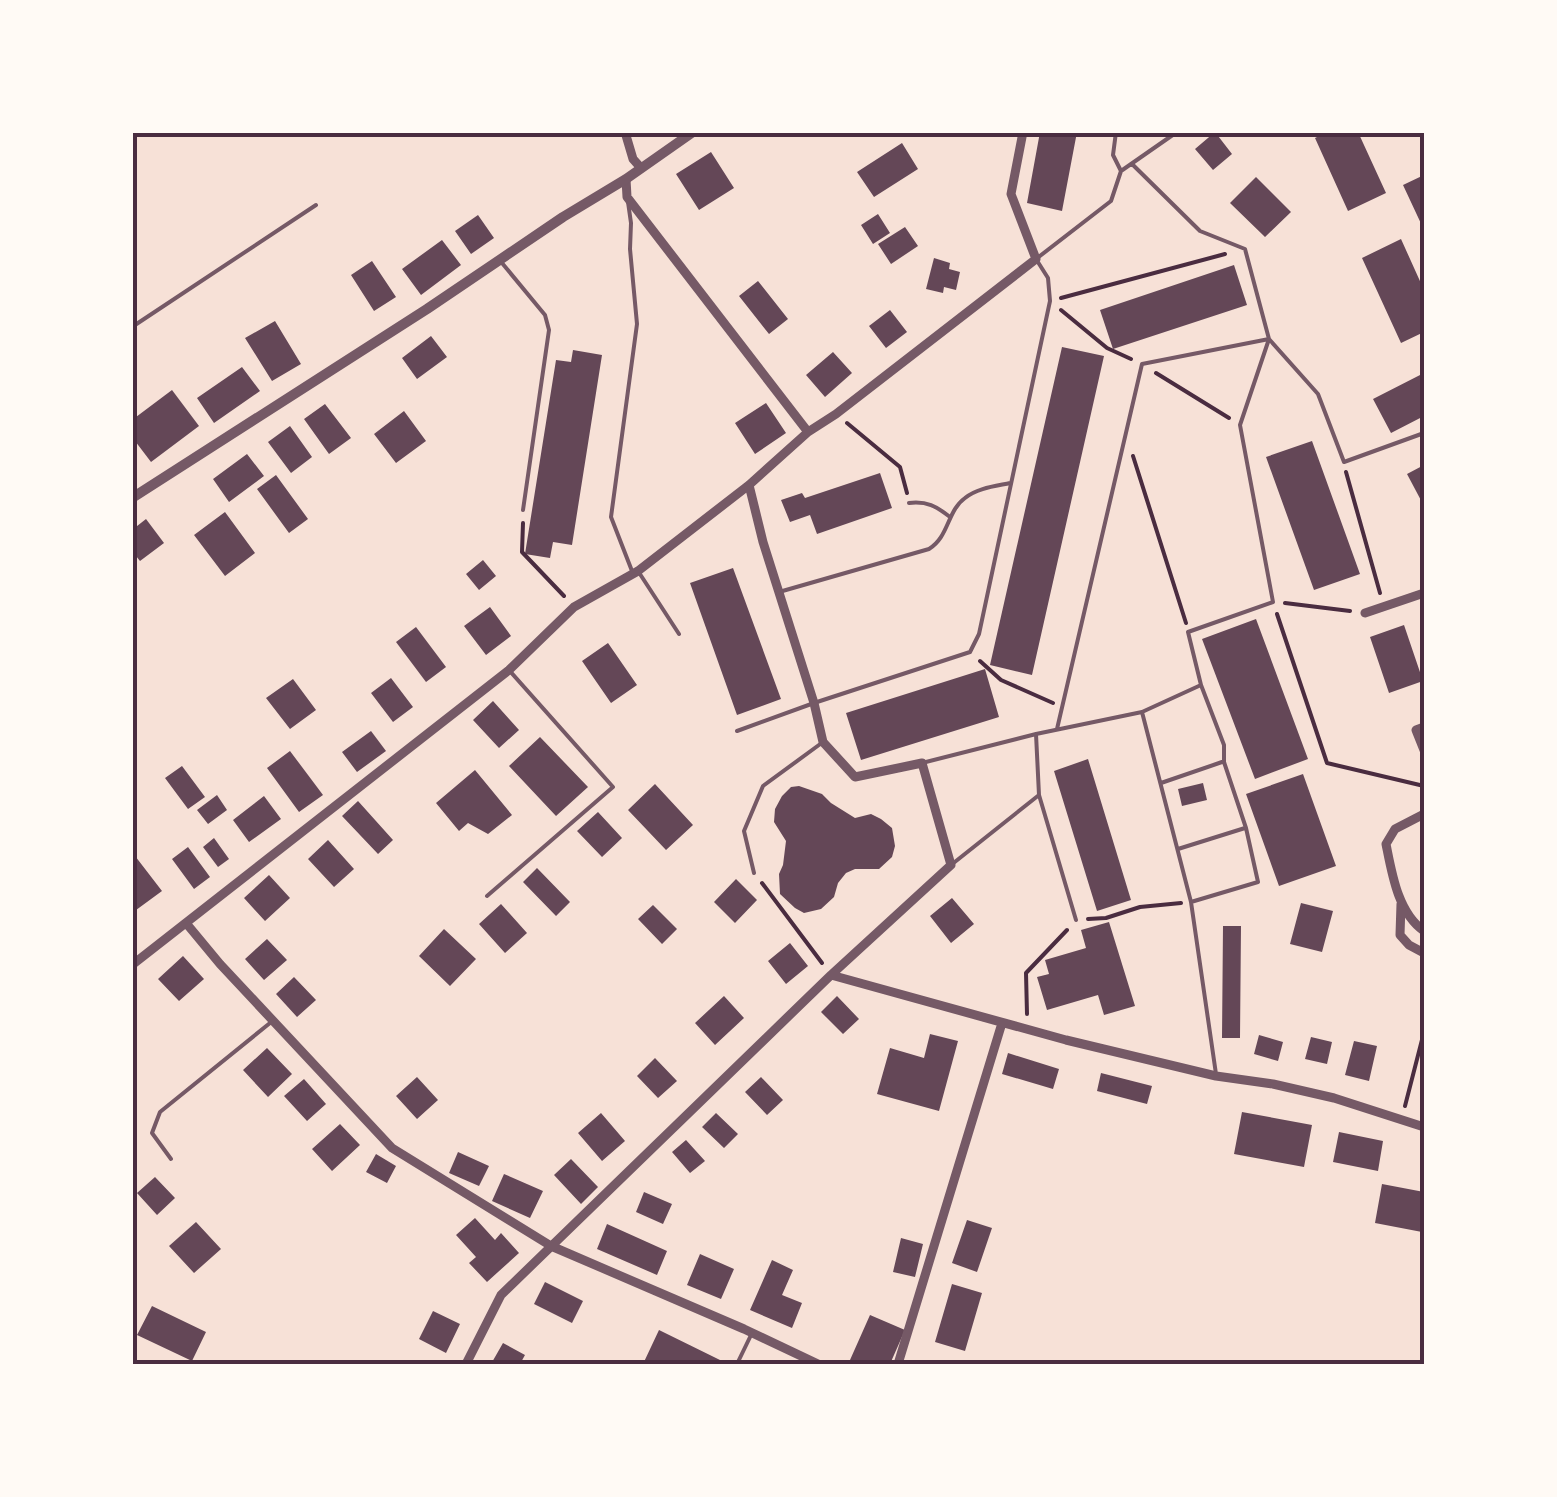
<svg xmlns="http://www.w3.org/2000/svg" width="1557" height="1497" font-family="'Open Sans',sans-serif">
<rect width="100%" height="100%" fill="#f7e1d7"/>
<path fill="#644757" d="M1040,132h37l-15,79 -35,-8z
M1215,132l17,22 -19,16 -18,-21z
M1327,132h31l28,61 -38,18 -33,-73z
M902,143l16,26 -44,28 -17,-25z
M711,152l23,36 -35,22 -23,-36z
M1424,175v55l-21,-45z
M1256,177l35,35 -26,25 -35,-34z
M878,214l12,19 -17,11 -12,-19z
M478,215l16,23 -23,16 -16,-23z
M905,227l13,19 -27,18 -13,-20z
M1401,239l23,51v42l-23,11 -39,-85z
M442,240l19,25 -40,30 -19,-26z
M934,258l16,5 -1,6 11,3 -4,18 -12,-3 -1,6 -17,-4z
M372,261l24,36 -22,14 -23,-36z
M1234,265l13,40 -134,44 -13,-39z
M758,281l30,38 -19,15 -30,-38z
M890,310l17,22 -21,16 -17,-22z
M275,321l26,43 -29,17 -27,-43z
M431,336l16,21 -30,22 -15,-21z
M1062,347l42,9 -72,319 -42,-10z
M573,350l29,5 -30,190 -19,-3 -3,16 -25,-4 31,-194 15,2z
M833,352l19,21 -27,24 -19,-22z
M242,367l18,24 -46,32 -17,-25z
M1422,374l2,5v37l-33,17 -18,-34z
M172,390l27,36 -48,36 -19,-25v-17z
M766,403l20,30 -31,21 -20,-31z
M325,404l26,34 -22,16 -25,-35z
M404,411l22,30 -30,22 -22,-29z
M290,426l22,31 -21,16 -23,-31z
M1312,441l48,133 -46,16 -48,-133z
M247,454l17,22 -35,26 -16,-23z
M1424,465v41l-17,-32z
M880,473l12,35 -75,26 -7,-19 -20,7 -9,-22 21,-7 3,5z
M276,475l32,44 -19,14 -32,-44z
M225,512l30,41 -30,23 -31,-41z
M146,519l18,24 -24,18 -8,-10v-21z
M483,560l13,16 -17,14 -13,-16z
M733,568l48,131 -44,16 -47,-132z
M490,607l21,29 -25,19 -22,-29z
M1256,619l52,140 -53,20 -53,-140z
M1404,625l19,56 -34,12 -19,-56z
M416,627l30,40 -20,15 -30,-40z
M608,643l29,42 -26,18 -29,-42z
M985,669l14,48 -138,43 -15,-47z
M391,678l22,29 -20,15 -22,-29z
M293,679l23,31 -26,19 -24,-31z
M493,701l26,29 -20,18 -26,-28z
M371,731l15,20 -29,21 -15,-20z
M540,737l48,50 -32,29 -47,-50z
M290,751l33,44 -24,17 -32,-44z
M1088,759l43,141 -34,11 -43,-140z
M182,766l23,31 -17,12 -23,-31z
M475,770l37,45 -24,19 -20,-11 -9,8 -23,-28z
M1303,774l33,92 -57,20 -33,-92z
M1203,783l4,17 -25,6 -4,-17z
M655,784l38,41 -27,25 -38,-40z
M799,786l23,8 9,9 24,15 16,-4 10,5 11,9 3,18 -3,11 -13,12h-24l-9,4 -8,10 -4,14 -13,12 -17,4 -9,-5 -15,-14 -1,-20 4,-9 3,-24 -12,-19 1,-13 7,-13 9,-9z
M217,795l10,15 -19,14 -11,-14z
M264,796l17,23 -32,23 -16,-22z
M358,801l35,39 -15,14 -36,-38z
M598,812l24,26 -20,19 -25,-26z
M214,838l15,21 -11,8 -15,-20z
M328,840l26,29 -20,18 -26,-28z
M188,847l22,30 -16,12 -22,-30z
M132,852l30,39 -30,22z
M537,868l33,34 -14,14 -33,-34z
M269,875l21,23 -25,23 -21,-23z
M736,879l21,21 -22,23 -21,-21z
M952,898l22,26 -23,19 -21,-27z
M1301,903l32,8 -11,41 -32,-8z
M501,904l26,29 -22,20 -26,-29z
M653,905l24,24 -15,15 -24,-25z
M1109,922l26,84 -31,9 -6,-20 -51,15 -10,-33 12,-3 -4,-14 41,-12 -5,-18z
M1223,926h18l-1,112h-18z
M444,929l32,30 -26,27 -31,-30z
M267,939l20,21 -23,20 -19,-21z
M790,943l18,23 -22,18 -18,-23z
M183,956l21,23 -25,22 -21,-22z
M294,977l22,23 -19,17 -21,-23z
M724,996l20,22 -29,27 -20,-22z
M837,996l22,23 -16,15 -22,-22z
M930,1034l28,7 -19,70 -62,-17 13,-46 34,10z
M1259,1035l24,7 -5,19 -24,-7z
M1311,1037l21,5 -5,22 -22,-5z
M1354,1041l23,5 -8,35 -24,-6z
M267,1048l25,26 -24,23 -25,-27z
M1008,1053l51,16 -6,20 -51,-15z
M655,1058l22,23 -19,17 -21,-22z
M1101,1073l51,13 -5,18 -50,-13z
M417,1077l21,23 -21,19 -21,-23z
M761,1077l22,23 -16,15 -22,-23z
M304,1079l22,25 -19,17 -23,-25z
M1242,1112l70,13 -8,42 -70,-13z
M601,1113l24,28 -23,20 -24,-28z
M716,1113l22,21 -14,14 -22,-21z
M340,1124l20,21 -28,26 -20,-22z
M1339,1132l44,9 -5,30 -45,-9z
M686,1140l19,21 -15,12 -18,-21z
M458,1152l31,14 -10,20 -30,-13z
M376,1154l20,12 -9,17 -21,-11z
M571,1159l27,28 -17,17 -27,-29z
M504,1174l39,17 -13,27 -38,-17z
M155,1177l20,21 -18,17 -20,-22z
M1382,1184l42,8 -2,40 -47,-9z
M644,1192l28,12 -9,20 -27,-12z
M475,1218l20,22 6,-7 18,20 -32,29 -18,-19 7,-6 -20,-22z
M967,1220l25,8 -15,44 -25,-9z
M196,1222l25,27 -27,24 -25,-27z
M607,1224l60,27 -10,24 -60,-26z
M901,1238l22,6 -8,33 -22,-5z
M700,1254l34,15 -13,30 -34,-14z
M772,1260l21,10 -11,25 20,8 -10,25 -42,-18z
M545,1282l38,19 -11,22 -38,-19z
M952,1284l30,9 -17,58 -30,-9z
M152,1306l54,26 -14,29 -55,-26z
M433,1311l27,13 -14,29 -27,-14z
M870,1315l35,15 -15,34h-30l-10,-4z
M659,1330l61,30 -2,4h-75z
M503,1343l22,12 -5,9h-29z"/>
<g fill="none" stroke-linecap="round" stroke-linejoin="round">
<path stroke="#4a2c40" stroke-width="4" d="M1061,298l164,-44
M1061,310l46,38 24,11
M1156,373l73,45
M847,423l53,44 7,26
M1133,456l53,167
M1346,472l34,121
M523,523l-1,29 42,44
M1285,603l65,8
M1277,614l50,149 97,23
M980,661l21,19 52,23
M762,883l60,80
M1088,919l18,-1 34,-11 41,-4
M1027,1014l-1,-41 41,-43
M1405,1106l19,-74"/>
<path stroke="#755966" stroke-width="4" d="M1132,164l68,67 45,18 24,90 49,55 26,68 80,-29
M1121,171l56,-39
M628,202l3,21 -1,26 7,75 -26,193 21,54
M502,263l43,52 4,15 -26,180
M132,327l184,-122
M909,503c18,-2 27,3 41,14
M638,571l41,63
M779,592l150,-43c20,-12 18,-38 36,-51 12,-10 31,-12 45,-15
M1142,712l59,-27
M1057,729l85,-365 127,-25
M737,731l77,-28 156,-51 9,-18 71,-333 -2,-23 -12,-19 75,-58 10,-30 -8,-16 3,-23
M922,763l114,-29 106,-22 49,190 25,172
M1161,783l61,-21
M1039,795l37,125
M1178,849l67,-21
M951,865l88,-70 -3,-61
M754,873l-10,-42 19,-45 60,-44
M487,896l126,-109 -104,-117
M1191,902l67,-20 -12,-54 -22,-66v-17l-23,-60 -13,-53 85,-30 -33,-177 29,-86
M171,1159l-19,-26 8,-21 110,-89
M737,1364l15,-31"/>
<path stroke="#755966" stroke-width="9" d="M625,132l8,27 8,9
M626,179l1,18 181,235
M1365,613l59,-20
M1424,727l-8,3 8,20
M1424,814l-29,15 -9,15c6,30 12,69 38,87
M1401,904l-1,31 9,10 15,8
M186,923l34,41 172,184 159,98 193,83 74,35
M132,965l377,-295 65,-63 64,-36 111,-86 59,-53 28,-18 200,-155 -25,-65 12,-62
M831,975l235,65 150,36 57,8 61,14 90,29
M466,1364l35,-69 330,-320 120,-110 -29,-102 -67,14 -32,-35 -9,-39 -51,-161 -14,-57
M898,1364l104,-341"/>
<path stroke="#755966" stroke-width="10" d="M132,498l295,-189 136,-92 63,-38 67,-47"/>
</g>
<rect width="1557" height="1497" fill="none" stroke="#fffaf5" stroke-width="270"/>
<rect x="135" y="135" width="1287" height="1227" fill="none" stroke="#4a2c40" stroke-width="4"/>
</svg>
